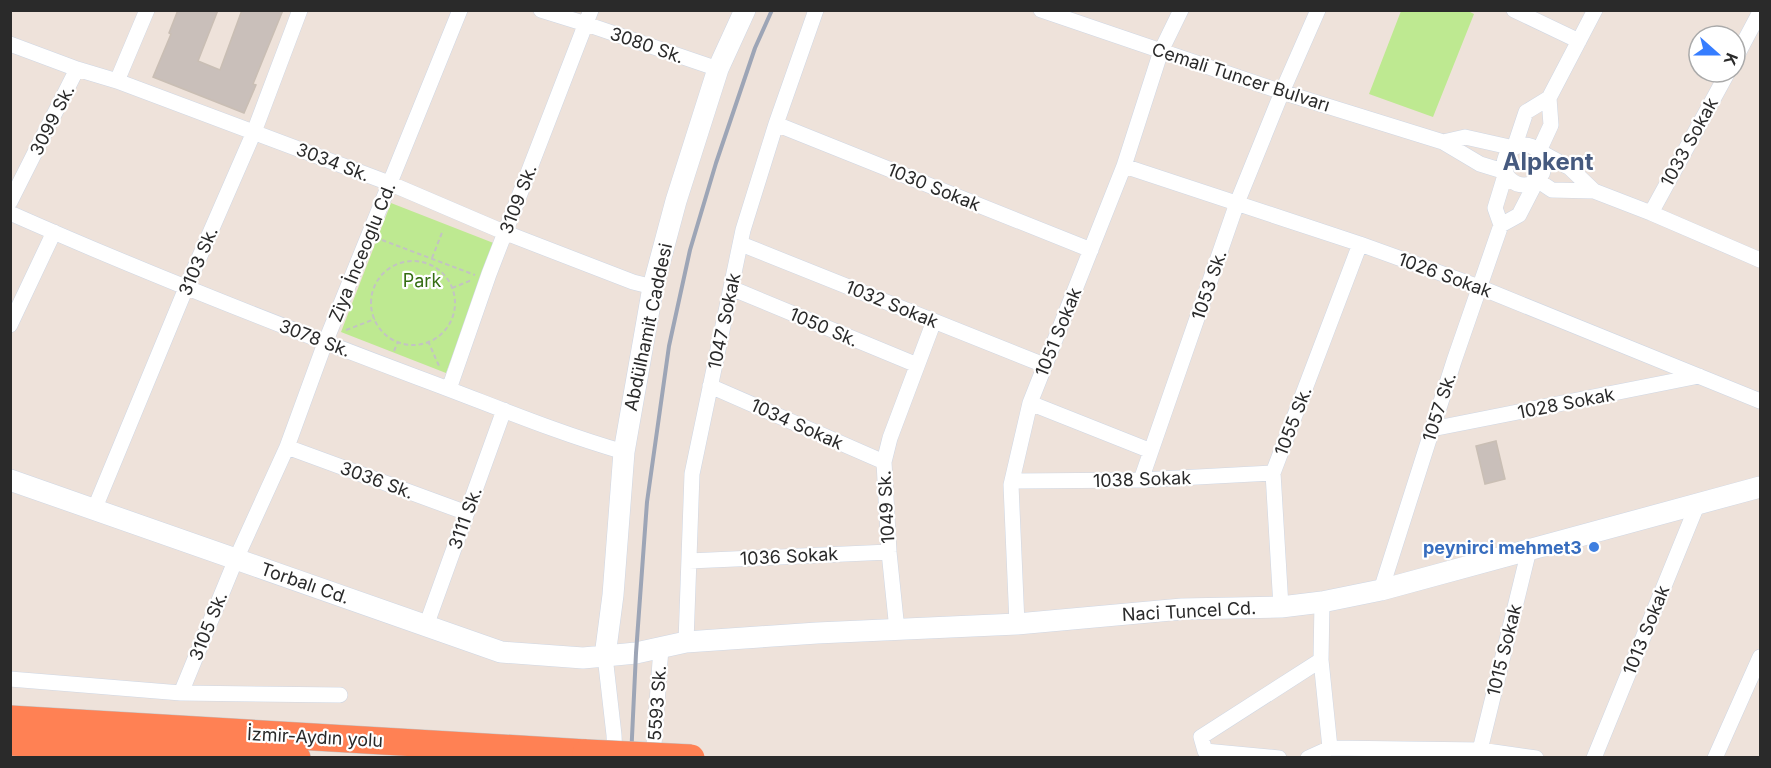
<svg xmlns="http://www.w3.org/2000/svg" width="1771" height="768" font-family="Inter,sans-serif">
<rect width="100%" height="100%" fill="#eee2da"/>
<path fill="#bee991" d="M1466,10l8,4 -41,103 -64,-23 32,-83z
M391,203l105,41 -50,129 -105,-41z"/>
<path fill="#c9bfba" stroke="#c9beb4" stroke-width="1.5" d="M178,10h40l-20,51 22,9 22,-60h41l-30,74 3,1 -12,28 -91,-36 18,-43 -2,-1z
M1496,441l9,38 -20,5 -9,-38z"/>
<g fill="none" stroke-linecap="round" stroke-linejoin="round">
<defs>
<path id="street" d="M541,10l45,14 132,45
M1041,10l241,82 161,50 37,22 26,8 -11,36 6,17
M1514,10l65,31
M10,44l67,25 40,12 272,102 117,50 127,49 20,5
M1735,59l25,-47
M117,81l30,-71
M1549,98l2,27 -12,26 31,17 24,23
M1549,98l46,-88
M776,124l315,126
M1443,142l22,-5 49,11 12,-36 23,-14
M1504 165a20 20 0 1 1 40 0a20 20 0 1 1-40 0Z
M1124,166l236,78 119,43 281,114
M10,202l67,-133
M10,213c135,60 271,113 409,165 68,25 135,54 205,74
M1651,213l77,-141
M1501,225l18,-10 18,-35 15,10 42,1 57,22 109,47
M741,244l303,121
M731,288l186,77
M10,325l44,-93
M710,386l174,76
M449,389l40,-115 102,-264
M1030,403l121,48
M1432,429l267,-53
M287,447l180,66
M1141,480l96,-277 45,-111 36,-82
M1012,481l129,-1 132,-7
M94,510l92,-222 68,-156 46,-122
M689,561l200,-9
M1381,590l73,-229 47,-136
M1322,602l-1,58 9,88 150,2 56,8
M1281,607l-8,-134 87,-229
M1017,624l-6,-139 19,-82 94,-237 37,-115 20,-41
M426,626l78,-216
M897,630l-8,-78 -5,-90 6,-24 44,-117
M686,642l6,-168 51,-244 33,-106 40,-114
M605,656l9,79 1,23
M10,679l171,14 159,2
M181,693l55,-134 51,-112 38,-104 135,-333
M1480,750l49,-200
M653,758l8,-110
M1279,758l-74,-7 -4,-14 120,-77
M1308,758l22,-10
M1594,758l104,-255
M1715,758l45,-101"/>
<path id="secondary" d="M10,480l491,172 82,6 22,-2 31,-3 50,-11 131,-9 200,-9 165,-15 99,-2 41,-5 59,-12 379,-103
M605,656l8,-61 11,-143 29,-165 23,-86 42,-132 27,-59"/>
<path id="highway" d="M10,719l576,34
M10,742l287,16"/>
</defs>
<use href="#street" stroke="#cfd7e4" stroke-width="16"/>
<use href="#secondary" stroke="#cfd7e4" stroke-width="22"/>
<use href="#highway" stroke="#c3c3c3" stroke-width="28"/>
<path stroke="#c3c3c3" stroke-width="2" stroke-dasharray="4.5 3" stroke-linecap="butt" d="M382,240l93,35
M432,258l11,-28
M371 303a42 42 0 1 1 84 0a42 42 0 1 1-84 0Z
M452,288l20,-8
M346,330l29,-11
M428,341l11,25
M394,351l4,-9"/>
<use href="#street" stroke="#fff" stroke-width="15"/>
<use href="#secondary" stroke="#fff" stroke-width="21"/>
<use href="#highway" stroke="#ff8154" stroke-width="27"/>
<path stroke="#9da5b6" stroke-width="4" d="M631,758l5,-105 11,-151 22,-156 21,-96 26,-87 39,-115 17,-38"/>
<defs>
<path id="highway-bridge" d="M586,753l105,5"/>
</defs>
<use href="#highway-bridge" stroke="#c3c3c3" stroke-width="28" stroke-linecap="butt"/>
<use href="#highway-bridge" stroke="#ff8154" stroke-width="27"/>
</g>
<circle fill="#3f7fe0" stroke="#fff" stroke-width="2" cx="1594" cy="547" r="6"/>
<g text-anchor="middle" dominant-baseline="central" stroke-width="4.5" stroke-linejoin="round" paint-order="stroke">
<g font-size="18" fill="#2a2a2a" stroke="#fff">
<text transform="translate(647 45) rotate(19)">3080 Sk.</text>
<text transform="translate(1241 77) rotate(18)">Cemali Tuncer Bulvarı</text>
<text transform="translate(52 120) rotate(-63)">3099 Sk.</text>
<text transform="translate(1689 142) rotate(-61)">1033 Sokak</text>
<text transform="translate(333 162) rotate(21)">3034 Sk.</text>
<text transform="translate(934 187) rotate(22)">1030 Sokak</text>
<text transform="translate(518 199) rotate(-69)">3109 Sk.</text>
<text transform="translate(362 252) rotate(-68)">Ziya İnceoglu Cd.</text>
<text transform="translate(198 261) rotate(-67)">3103 Sk.</text>
<text transform="translate(1445 275) rotate(20)">1026 Sokak</text>
<text transform="translate(1209 285) rotate(-71)">1053 Sk.</text>
<text transform="translate(892 304) rotate(22)">1032 Sokak</text>
<text transform="translate(724 321) rotate(-78)">1047 Sokak</text>
<text transform="translate(648 327) rotate(-78)">Abdülhamit Caddesi</text>
<text transform="translate(824 327) rotate(23)">1050 Sk.</text>
<text transform="translate(1058 332) rotate(-68)">1051 Sokak</text>
<text transform="translate(315 338) rotate(21)">3078 Sk.</text>
<text transform="translate(1566 403) rotate(-11)">1028 Sokak</text>
<text transform="translate(1439 407) rotate(-72)">1057 Sk.</text>
<text transform="translate(1293 421) rotate(-69)">1055 Sk.</text>
<text transform="translate(797 424) rotate(24)">1034 Sokak</text>
<text transform="translate(1142 479) rotate(-2)">1038 Sokak</text>
<text transform="translate(377 480) rotate(20)">3036 Sk.</text>
<text transform="translate(886 507) rotate(-93)">1049 Sk.</text>
<text transform="translate(465 518) rotate(-70)">3111 Sk.</text>
<text transform="translate(789 556) rotate(-3)">1036 Sokak</text>
<text transform="translate(305 583) rotate(19)">Torbalı Cd.</text>
<text transform="translate(1189 611) rotate(-3)">Naci Tuncel Cd.</text>
<text transform="translate(208 626) rotate(-68)">3105 Sk.</text>
<text transform="translate(1646 630) rotate(-68)">1013 Sokak</text>
<text transform="translate(1504 650) rotate(-76)">1015 Sokak</text>
<text transform="translate(657 703) rotate(-86)">5593 Sk.</text>
<text transform="translate(315 737) rotate(3)">İzmir-Aydın yolu</text>
</g>
<g font-size="18" fill="#356e13" stroke="#fff">
<text x="422" y="280">Park</text>
</g>
<g font-size="18" font-weight="bold" fill="#366cbe" stroke="#fff" text-anchor="end">
<text x="1582" y="547">peynirci mehmet3</text>
</g>
<g font-size="24" font-weight="bold" fill="#465a7f" stroke="#fff">
<text x="1548" y="161">Alpkent</text>
</g>
</g>
<rect width="1771" height="768" fill="none" stroke="#2a2a2a" stroke-width="24"/>
<g transform="translate(1717 54) rotate(111)"><circle r="28" fill="#ffffff" stroke="#aaaaaa" stroke-width="1.5"/>
<path d="M0-4.5L10 22L0 15L-10 22Z" fill="#367dff"/>
<text y="-9" font-size="16" font-weight="bold" text-anchor="middle" fill="#2a2a2a">K</text>
</g>
</svg>
